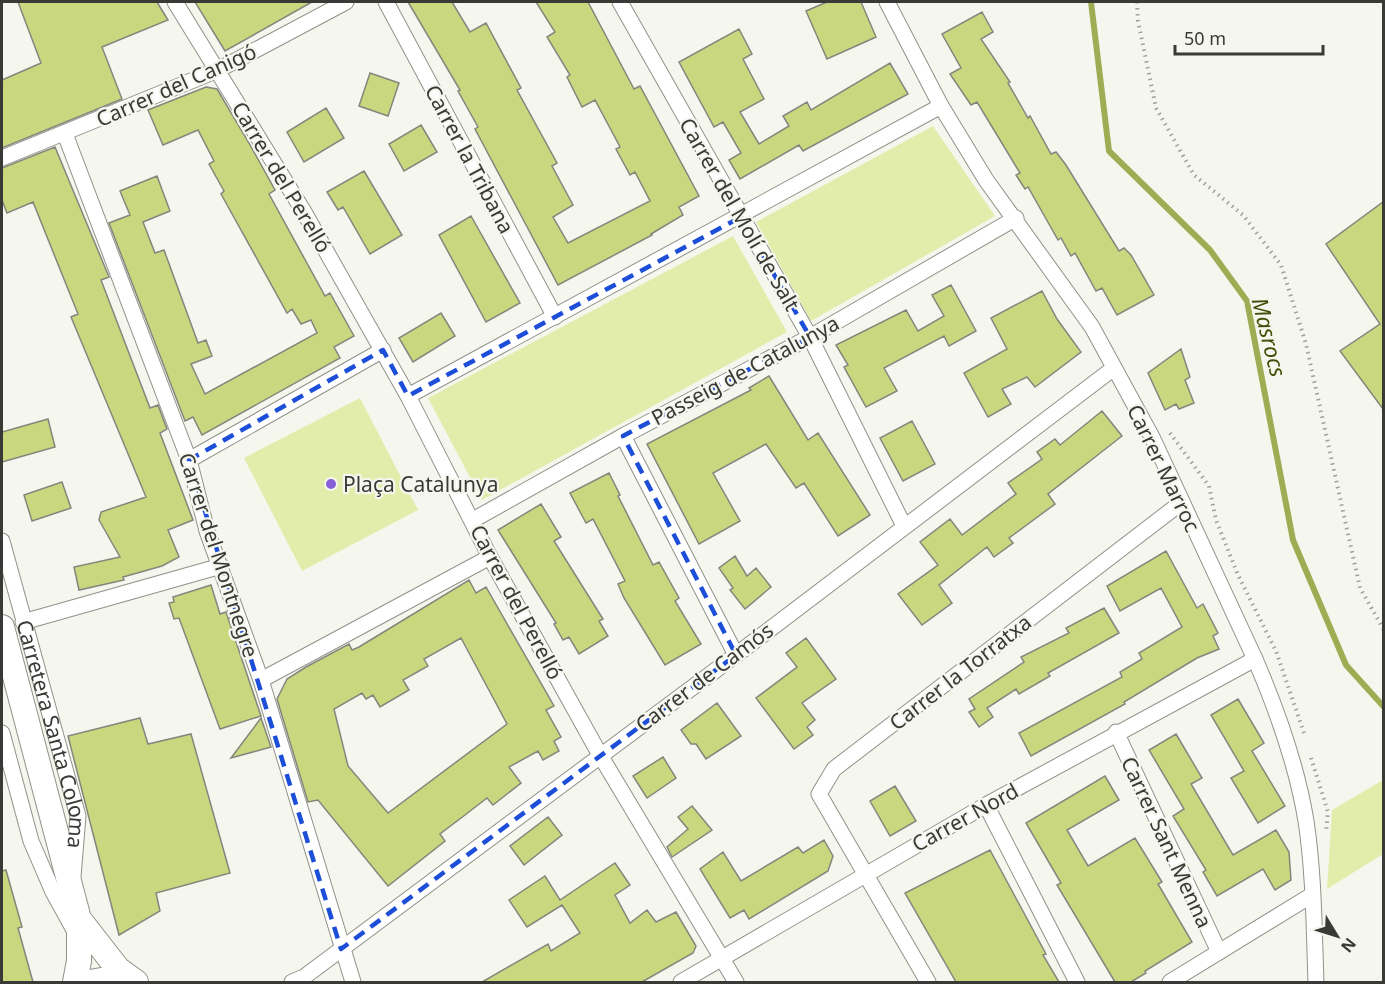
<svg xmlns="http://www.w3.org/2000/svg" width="1385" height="984" font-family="'Noto Sans',sans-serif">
<rect width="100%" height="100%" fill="#f5f7ee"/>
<path fill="#e2edac" d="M933,126l62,90 -184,105 -55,-99z
M733,236l54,96 -305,168 -54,-102z
M360,398l58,112 -116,61 -58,-113z
M1383,780v74l-56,35 5,-79z"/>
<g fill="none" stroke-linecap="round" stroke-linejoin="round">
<path stroke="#9fac54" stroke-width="6" d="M1091,2l18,149 101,99 37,51 46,239 53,125 38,42"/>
</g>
<path fill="#c9d77e" stroke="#84867d" stroke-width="1.5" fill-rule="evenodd" d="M18,2h139l11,18 -66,27 20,52 -120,49v-68l39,-17z
M195,2h117l-87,49z
M408,2h44l18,30 16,-9 35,65 -4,2 40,73 -5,3 21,39 -20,12 15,26 82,-42 -15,-29 -5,3 -14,-26 4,-2 -25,-47 -13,7 -15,-30 3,-2 -23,-38 8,-5 -19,-30h52l46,87 6,-3 59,110 -20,11 4,8 -32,19 1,1 -94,50 -83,-156 3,-2 -20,-36 2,-1z
M827,2h34l15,35 -49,22 -21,-48z
M982,12l11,20 -12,7 29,43 -2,1 20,35 2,-2 21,38 5,-2 10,13 53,86 5,-3 7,7 23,40 -37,20 -15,-27 -6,3 -21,-38 -4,3 -10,-18 -3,2 -30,-53 -3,2 -9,-14 4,-2 -43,-71 -6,3 -21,-31 11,-6 -19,-34z
M739,29l13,25 -9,5 21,40 -24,13 19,32 30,-18 -6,-10 24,-14 4,8 79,-47 18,31 -105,57 -4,-6 -59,34 -11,-19 12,-7 -18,-31 -9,5 -35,-65z
M370,73l29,10 -11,33 -29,-10z
M206,87l11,2 32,54 26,47 -6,4 56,102 5,-3 24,43 -20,11 6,11 -138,77 -9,-18 -8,4 -76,-198 21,-8 -10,-24 37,-15 13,35 -27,11 12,31 9,-3 34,93 8,-3 6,16 -21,8 14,30 112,-61 -6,-13 -10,4 -9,-15 -5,4 -66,-119 3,-3 -15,-27 5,-3 -16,-31 -35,15 -15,-35z
M326,108l18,30 -40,24 -17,-30z
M421,125l16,27 -33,19 -15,-27z
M55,147l54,130 -8,3 49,128 8,-3 9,24 -7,4 33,87 -25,10 11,27 -17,9 -39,11 1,3 -45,10 -5,-23 46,-10 -21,-37 2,-8 45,-15 -75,-180 7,-3 -45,-112 -26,11 -5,-13v-32z
M364,171l38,64 -32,19 -27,-47 -5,3 -11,-18z
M1383,202v207l-43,-58 40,-27 -54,-80z
M471,216l49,87 -34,19 -47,-87z
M951,285l25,46 -27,15 -5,-10 -60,32 13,23 -31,16 -22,-40 4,-2 -12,-20 70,-35 12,21 26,-15 -12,-21z
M1042,291l15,28 24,33 -46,35 -8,-10 -25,12 9,15 -23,13 -24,-44 43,-24 -16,-31z
M441,313l14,23 -42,26 -14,-24z
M1181,349l9,28 -5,3 9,23 -15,6 -3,-5 -11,6 -17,-37z
M769,376l39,64 10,-7 52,82 -32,21 -34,-53 -8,5 -30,-44 -53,29 27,48 -41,23 -52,-100 104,-54 -2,-2z
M1102,411l20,25 -74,58 7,10 -46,34 4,5 -19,14 -7,-10 -48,38 13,18 -30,22 -24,-31 40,-29 -18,-23 30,-23 12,16 54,-41 -8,-11 34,-24 -5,-7 18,-13 5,6z
M48,419l7,28 -53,15v-30z
M912,421l23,43 -32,17 -23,-43z
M609,473l11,22 -2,1 35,69 6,-3 20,36 -4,3 26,43 -36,21 -41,-67 -6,-14 7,-3 -32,-62 -7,4 -16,-30z
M62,482l9,26 -39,13 -8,-26z
M541,504l20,33 -7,4 49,78 -4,2 9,15 -29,18 -10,-17 -6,3 -9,-16 2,-1 -58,-93z
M1166,551l31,57 6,-4 15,29 -5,3 6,13 -22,9 -73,44 1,2 -94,52 -12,-23 103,-56 -2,-5 22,-13 -3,-6 43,-26 -21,-39 -41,23 -13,-25z
M735,556l12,20 9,-8 15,19 -26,22 -15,-19 3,-2 -14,-20z
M469,580l7,13 10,-6 68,119 -8,4 15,27 -7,4 5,10 -16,9 -5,-9 -29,16 12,16 -28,22 -6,-7 -22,17 -25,19 5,7 -57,45 -70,-86 -10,2 -31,-103 10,-20 19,-12 43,-23 3,6 7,-3zM461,638l46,86 -119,89 -40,-47 -14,-57 28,-16 4,6 7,-4 7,12 29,-17 -6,-10 25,-14 -4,-7z
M211,585l9,29 6,-2 35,104 -41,13 -41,-111 -5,1 -5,-16 5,-1 -1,-5z
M1104,608l15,25 -71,40 2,3 -31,18 -3,-5 -29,19 6,9 -14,10 -10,-15 6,-3 -6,-10 55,-37 -3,-5 48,-24 -3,-5z
M806,638l30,41 -34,24 13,17 -8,7 6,8 -19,14 -38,-51 41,-31 -11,-14z
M1238,699l26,44 -12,8 33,55 -27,17 -27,-45 13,-7 -33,-56z
M717,703l24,33 -35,23 -10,-15h-5l-10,-14z
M140,718l8,26 43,-10 39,139 -74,20 4,18 -41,24 -51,-199z
M261,718l10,29 -40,11z
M1176,734l26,44 -11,6 42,71 43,-25 13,22 2,28 -16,10 -12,-21 -46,27 -14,-24 3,-2 -33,-54 11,-7 -35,-59z
M663,757l13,21 -29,20 -14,-22z
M1105,776l14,24 -52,30 21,36 47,-28 27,44 -4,2 34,58 -47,29 1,2 -15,9h-16l-58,-97 4,-2 -35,-60z
M895,786l21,35 -26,15 -20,-35z
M692,806l20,24 -40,27 -5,-10 21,-18 -10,-12z
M548,817l14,18 -38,30 -14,-19z
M824,840l9,16 -5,15 -79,48 -5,-9 -14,8 -30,-49 23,-17 18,29 57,-34 5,6z
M990,850l56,104 -3,1 16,27h-103l-51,-89z
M615,863l15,22 -15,10 15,28 17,-13 9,12 20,-10 20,34 -3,7 -51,29h-160l66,-38 3,7 29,-18 -18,-28 -35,22 -18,-27 36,-24 15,24z
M6,870l16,57 -4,1 15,54h-31v-111z"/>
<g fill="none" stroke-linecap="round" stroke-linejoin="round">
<defs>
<g id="minor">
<path d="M175,2l129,210 104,184 82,161 110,198 136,227"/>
<path d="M386,2l169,315"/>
<path d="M620,2l190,335 94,189"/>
<path d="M887,2l54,104 45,74 106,147 60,110 103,222c22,51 42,107 51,162 8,53 8,108 10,161"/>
<path d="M65,134l124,326 18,71 54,149 92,302"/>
<path d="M2,158l216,-88 128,-68"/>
<path d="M408,396l533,-290"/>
<path d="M623,436l113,219"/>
<path d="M189,460l194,-110"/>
<path d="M473,520l150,-84 187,-99 206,-119"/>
<path id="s1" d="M2,541l76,275 -5,61"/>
<path d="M23,622l198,-56"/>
<path d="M261,680l229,-123"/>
<path d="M1116,732l103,220"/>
<path d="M2,733l29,108 22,51 22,40"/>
<path d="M986,805l91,177"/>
<path d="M292,982l12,-5 432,-322 378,-287"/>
<path d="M681,982l305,-177 269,-146"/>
<path d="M928,982l-109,-188 15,-25 348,-267"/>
<path d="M1170,982l142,-87"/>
</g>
<path id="primary" d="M2,627l77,292v42l-4,21
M79,919l39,50 18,13
M90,982l23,-4 21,4"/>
</defs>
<use href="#minor" stroke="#909289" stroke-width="17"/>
<use href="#primary" stroke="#909289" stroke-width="26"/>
<path stroke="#a0a19a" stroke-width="4" stroke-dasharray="1.5 4.5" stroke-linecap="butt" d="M1137,2l1,19 18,87 38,67 49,40 38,50 25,79 54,244 24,42
M1170,433l39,53 7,34 22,55 38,76 28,82
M1311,758l17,54 -2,20"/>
<use href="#minor" stroke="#fff" stroke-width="15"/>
<use href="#primary" stroke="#fff" stroke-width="24"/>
</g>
<path fill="none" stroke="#1d4ed8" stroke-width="4.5" stroke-dasharray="12 8" stroke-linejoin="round" d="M741,217l69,120 -187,99 113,219 -395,294 -152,-489 194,-110 25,46z"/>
<circle fill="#885ed8" stroke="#f5f7ee" stroke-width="2" cx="331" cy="484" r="6"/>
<g text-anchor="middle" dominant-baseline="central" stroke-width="4.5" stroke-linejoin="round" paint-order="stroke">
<g font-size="21" fill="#393a36" stroke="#f5f7ee">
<text transform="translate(176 85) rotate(-24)">Carrer del Canigó</text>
<text transform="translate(470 159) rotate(62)">Carrer la Tribana</text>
<text transform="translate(282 177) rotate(59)">Carrer del Perelló</text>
<text transform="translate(740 214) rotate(60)">Carrer del Molí de Salt</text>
<text transform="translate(745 370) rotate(-28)">Passeig de Catalunya</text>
<text transform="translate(1164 468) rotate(64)">Carrer Marroc</text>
<text transform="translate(219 555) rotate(72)">Carrer del Montnegre</text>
<text transform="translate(517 602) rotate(62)">Carrer del Perelló</text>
<text transform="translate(960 672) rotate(-38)">Carrer la Torratxa</text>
<text transform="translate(704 677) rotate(-37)">Carrer de Camós</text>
<text stroke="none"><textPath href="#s1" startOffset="200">Carretera Santa Coloma</textPath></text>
<text transform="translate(965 817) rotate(-29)">Carrer Nord</text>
<text transform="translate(1167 842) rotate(65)">Carrer Sant Menna</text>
</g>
<g font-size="21" fill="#393a36" stroke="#f5f7ee" text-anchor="start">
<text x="343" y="484">Plaça Catalunya</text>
</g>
<g font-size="22" font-style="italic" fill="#464d09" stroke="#f5f7ee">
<text transform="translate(1270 337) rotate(76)">Masrocs</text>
</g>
</g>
<rect width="1385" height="984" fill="none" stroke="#393a36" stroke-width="6"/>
<g transform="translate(1337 936) rotate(128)" stroke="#f5f7ee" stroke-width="4.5" paint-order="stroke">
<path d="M0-4.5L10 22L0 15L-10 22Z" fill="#393a36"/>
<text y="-9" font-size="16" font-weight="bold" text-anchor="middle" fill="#393a36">N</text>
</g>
<path d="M1175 45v9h148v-9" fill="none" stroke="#393a36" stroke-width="3"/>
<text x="1184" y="45" font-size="18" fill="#393a36" stroke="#f5f7ee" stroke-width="4.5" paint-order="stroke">50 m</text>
</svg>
